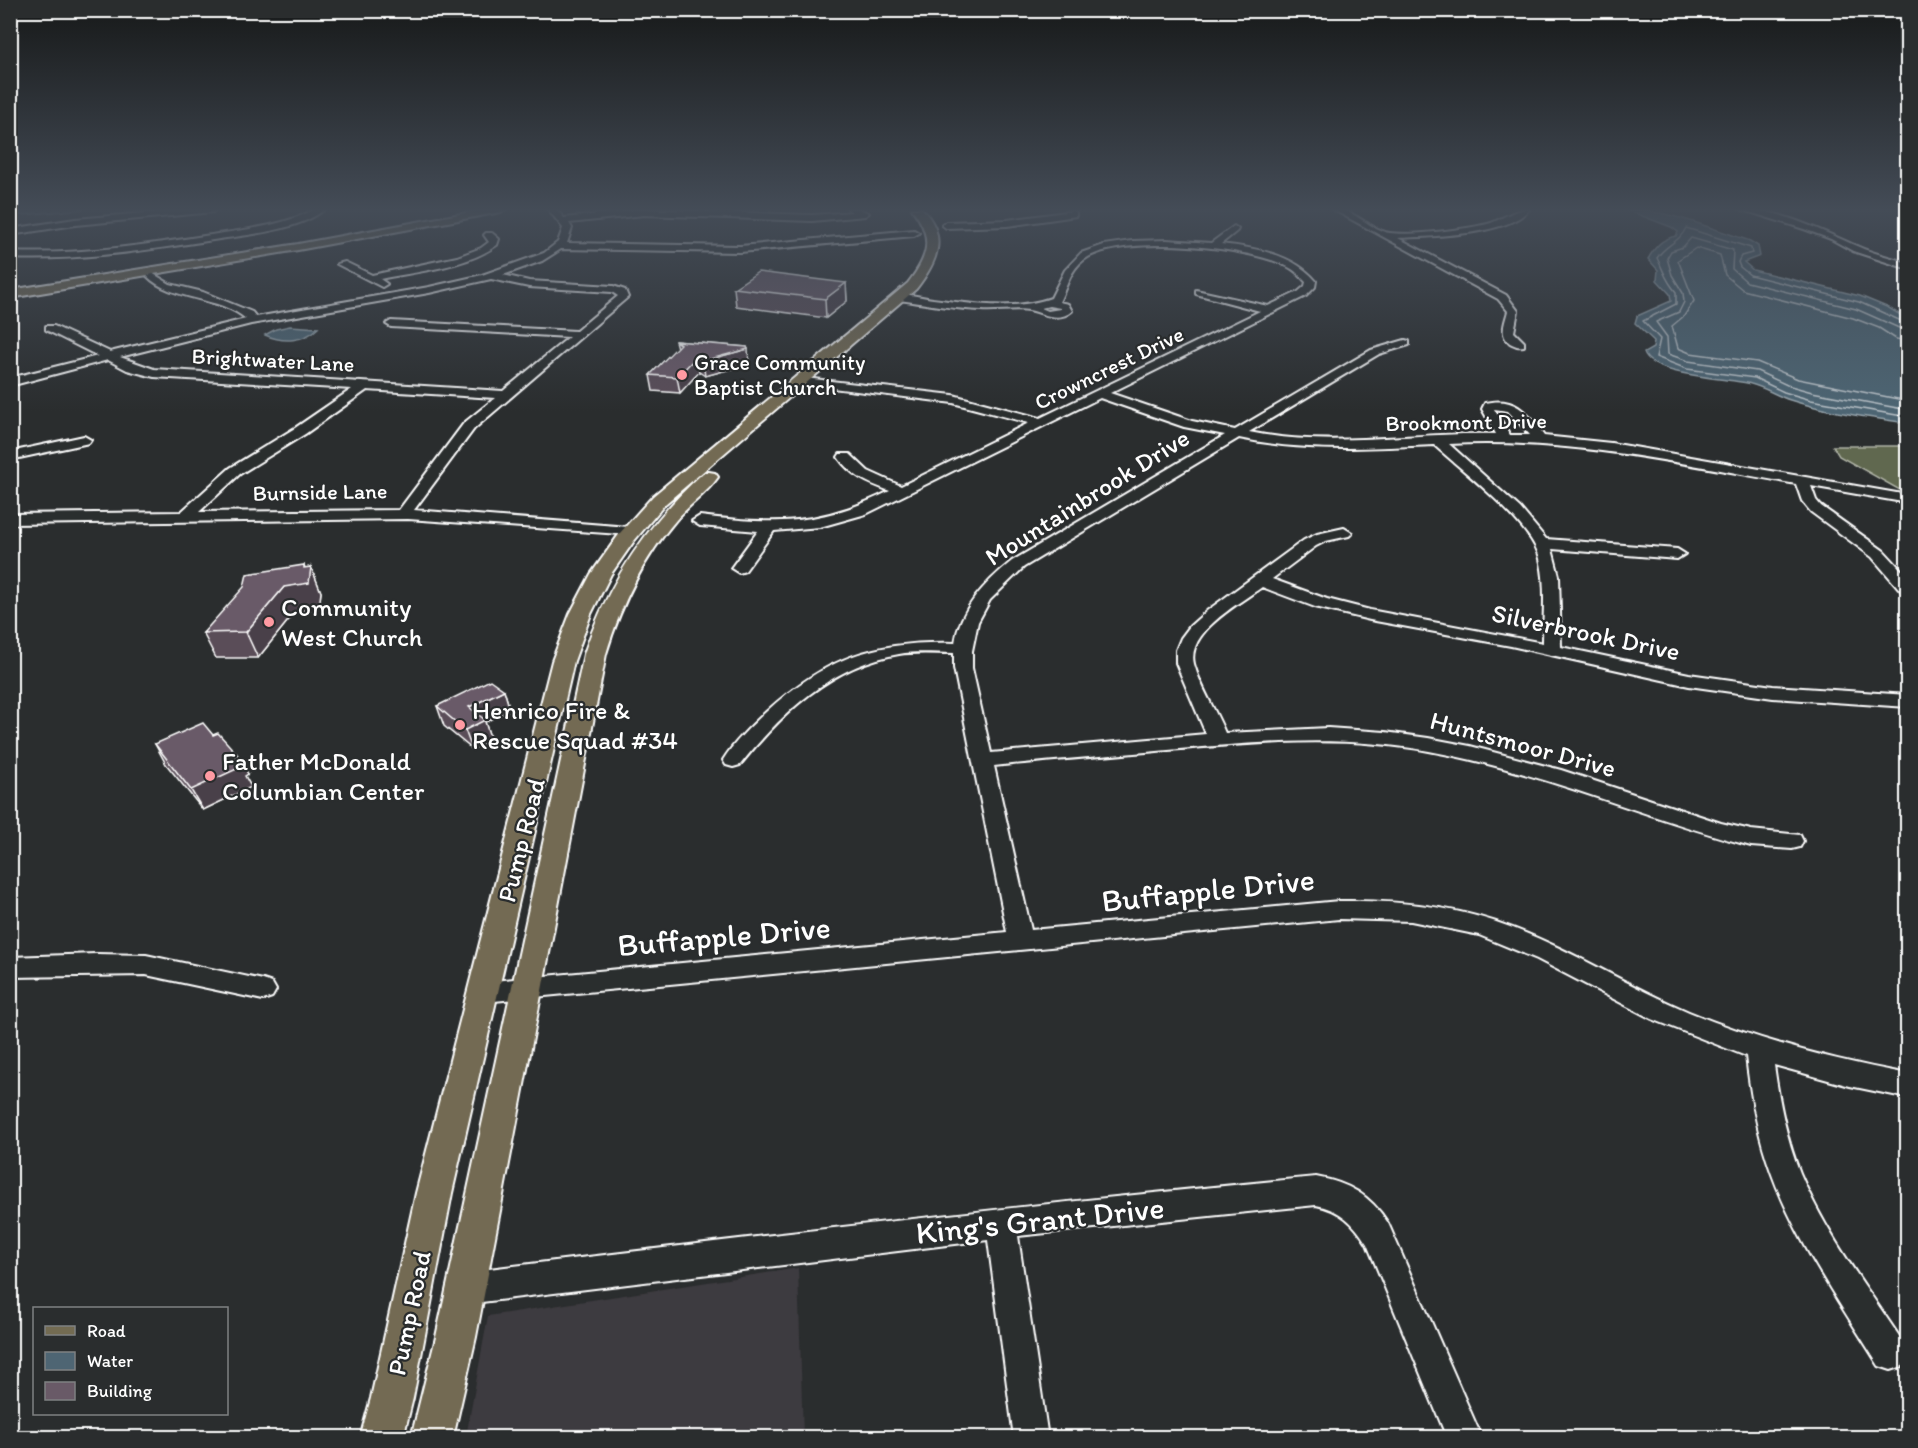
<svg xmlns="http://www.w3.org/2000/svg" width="1918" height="1448" font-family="Itim,sans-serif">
<rect width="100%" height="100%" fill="#2a2d2e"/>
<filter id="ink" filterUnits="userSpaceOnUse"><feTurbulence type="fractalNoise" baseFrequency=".0167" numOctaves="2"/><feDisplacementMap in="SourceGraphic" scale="12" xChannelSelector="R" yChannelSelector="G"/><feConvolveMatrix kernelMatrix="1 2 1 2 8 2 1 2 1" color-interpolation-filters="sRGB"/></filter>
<g filter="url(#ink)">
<path fill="#3d3a3f" d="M798,1268l5,169h-337l22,-121z"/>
<path fill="#60684f" stroke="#b0b4a7" stroke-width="1.5" d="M1833,446h74v48l-68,-38z"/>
<path fill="#4e6573" stroke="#95a3ab" stroke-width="1.5" d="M1624,209c38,-1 89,20 126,32l8,5 2,10 -16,6 9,8 107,26 29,12 18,11v104c-39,-6 -80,-11 -117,-23 -13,-4 -26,-13 -39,-16 -21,-6 -99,-7 -107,-31l9,-5 1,-7 -19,-18 2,-7 34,-15 -1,-7 -13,-14 1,-10 -10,-11c7,-12 13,-20 28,-23l2,-4 -7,-5z
M290,326l28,2c-14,14 -35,15 -53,7l11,-6z"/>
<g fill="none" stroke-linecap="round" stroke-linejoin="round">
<path stroke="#b8c1c7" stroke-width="1.5" d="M1908,324l-49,-22 -109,-27 -10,-8 -2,-5 3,-6 11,-3 -1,-5 -65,-20c-7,15 -20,16 -29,30 8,15 7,20 19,34v12l-33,17 17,18 -4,18 31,12 68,9 29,14 27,8 97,17
M1908,332l-52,-23 -109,-27 -15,-13 1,-19 -42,-12 -8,9 -12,4 -4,7 5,17 11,18 1,9 -5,10 -23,10 11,15 1,17 20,7 69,10 30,14 25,7 96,18
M1908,341l-12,-2 -17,-11 -26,-10 -110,-28 -18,-15 -5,-20 -24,-7 -18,12 16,41 -10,15 -12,10 6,22 12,5 67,9 41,17 110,22"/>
<path stroke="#95a3ab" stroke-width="2" d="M10,216l73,-7"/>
<defs>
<path id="minor" d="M191,209h26l-4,3 -138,13 -65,10v-6l65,-10z
M315,209h10c-27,23 -84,26 -118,32 -66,10 -130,20 -197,17v-6c66,3 129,-6 194,-16 38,-6 77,-9 111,-27z
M548,209h8l8,9 80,-9 168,6 40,-3 -4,-3h11l10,4 -4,3 -53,5 -168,-6 -75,8 3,5 -5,15 173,3 174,-16 5,3 -5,3 -174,16 -179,-3 -19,12 -39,14 26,6 84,5 12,4 3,7 -154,132 -60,81 215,17 8,5 -3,3 -226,-16 -398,5v-10l171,-2 49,-44 65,-40 57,-39 -198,-12 -27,-7 -19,-10 -98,26v-8l88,-22 -52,-26v-4h8l56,26 136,-33c-26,-23 -75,-18 -99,-43l5,-3 18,11 33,8 49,20 4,5 173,-30 53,-12 62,-22 14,-11 5,-14zM491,279l38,8 83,5 6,4 -42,35 -185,-10 -5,3 5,3 178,10 -66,54 -349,-22 -34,-12 131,-33 178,-31zM367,390l128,8 -31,25 -65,87 -200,2 41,-38 65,-40z
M1332,209c21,-2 37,21 58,24 22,3 80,-4 101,-10 13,-5 24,-14 38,-14 -21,27 -98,27 -131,29l108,57 12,16 -4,21 10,10v4c-6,1 -8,0 -14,-3 -11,-9 -5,-20 -2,-32l-10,-12z
M1740,209c31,-3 89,25 119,38 15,7 32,10 49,16v6l-55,-18 -22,-12 -27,-10z
M1907,210l1,6 -4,-1 -1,-2z
M1073,211l3,1v4l-69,10 -61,2 -4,-3 4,-3 61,-2z
M1234,226l4,3 -1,2 -16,13c34,4 72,10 95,37l-1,6 -9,9 -196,97 82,28 43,9 136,-80 34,-10 4,1v4l-30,9 -130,78c82,17 165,0 247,2l-14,-25 3,-6c32,-7 42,10 59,33l67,7 297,52v8l-97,-17 5,14 5,6 63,45 24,26v16l-6,-1 -30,-35 -61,-45 -9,-11 -6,-17c-117,-21 -227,-46 -347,-40l71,64 26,31 131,10 8,5 -8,5 -125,-10 7,27 2,71 128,27 84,12 135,9v12l-135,-9 -84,-12 -178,-40 -141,-26 -55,-13 -53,-20c-22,16 -76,45 -68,77 6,22 22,47 31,69l103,-5 57,4 43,6 42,8 91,24 160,53 30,7 49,5 3,6 -3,6 -8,2 -41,-3c-108,-29 -211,-75 -322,-95 -91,-17 -181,-8 -272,0 -54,5 -109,9 -163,15l37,164 308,-29c60,-1 118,5 174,27 61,23 116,59 176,84 71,29 144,48 219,62v24l-58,-12 -76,-21c5,36 12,73 26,108 25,60 67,115 103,169l4,12 -4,12 -12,4 -12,-4c-41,-66 -88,-132 -112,-206 -11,-34 -17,-69 -21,-104l-94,-37 -115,-60 -58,-24 -68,-14 -72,-2 -855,83 -9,-3 -4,-7 4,-7 9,-3 523,-50 -53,-264v-15c-19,0 -37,-2 -55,1 -68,11 -118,60 -159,111l-7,2 -7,-2 -3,-5c11,-18 28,-34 43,-48 60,-55 109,-71 189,-69 5,-35 31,-61 57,-82l213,-126 -41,-8 -84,-29 -234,116 -46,13 -46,4 -29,40 -6,2 -8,-5 27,-37 -58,-5 -8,-5 8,-5c77,9 119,10 190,-25 -22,-8 -39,-15 -52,-34l2,-3h10l18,17 33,15 128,-63 -76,-20 -153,-19 -4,-1v-6l157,18 87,23 220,-107 -64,-17v-4l72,16 30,-14 7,-6 1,-4c-4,-4 -9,-10 -14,-13 -36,-23 -171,-35 -207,-10 -15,10 -18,28 -26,43l9,2 4,7c-14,12 -29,2 -43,-1 -12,-2 -33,1 -47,0 -28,-1 -55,-6 -83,-10l-5,-3 1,-2c12,-2 26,2 38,4 38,5 81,12 118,-1l14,-28 16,-17 23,-8 28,-4 35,-1 44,3zM1049,306l11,2v1l-12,2 -7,-3zM1494,409l14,2 22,24h-20zM1239,438c65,14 130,10 195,7 28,25 94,76 105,110 8,28 4,59 4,88l-173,-33 -43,-11 -55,-20 44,-33 10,-5 23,-5 3,-3 -8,-5 -27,6 -13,6 -96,70 -18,16 -9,12 -5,12v13l30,71 -215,19 -19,-85v-17l6,-29 12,-22 34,-33z
M486,233h6l7,6 -2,6c-32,23 -79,26 -117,34l7,5 -5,3 -45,-23 8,-2 27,13 85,-18 24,-9 8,-6 -5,-7z
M84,436l7,4 -2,3 -79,17v-8z
M96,954l50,1 117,25 9,3 4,7 -4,7 -9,3 -117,-25 -136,2v-20z
M1316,1177c33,6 54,18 72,46l94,215h-35l-80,-194c-13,-21 -26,-34 -51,-39l-298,31 30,202h-34l-26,-198 -523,64 -11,-5 -5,-11 5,-11 11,-5c283,-35 567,-68 851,-95z"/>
<path id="major" d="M487,209h19l-5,3 -203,38 -288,48v-8l288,-46z
M912,209h10c27,28 15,53 -6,80l-251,215 -31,37 -23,33 -20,40 -17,47 -122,532 -39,205 -10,40h-43l11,-40 45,-205 136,-532 18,-47 21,-40 29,-41 33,-37 255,-213c21,-27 26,-46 4,-74z
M709,472l6,1 3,4c-11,16 -29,28 -42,43 -34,40 -55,85 -70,134l-130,683 -23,101h-42l25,-101 148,-683c24,-72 63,-130 119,-181z"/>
</defs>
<use href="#minor" stroke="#fff" stroke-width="4"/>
<use href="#major" stroke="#fff" stroke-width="4"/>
<use href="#minor" fill="#2a2d2e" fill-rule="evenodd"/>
<use href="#major" fill="#736b52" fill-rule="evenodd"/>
</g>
<path fill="#5a4d59" stroke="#fff" stroke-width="1.5" d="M846,283l1,18 -21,17 -90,-12 -2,-18z
M675,341l72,6 2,17 -44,12 -6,-4 -19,21 -27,-2 -3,-16 27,-27z
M311,567l10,25 -2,16 -24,4 -37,46h-42l-13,-25 102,-65z
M504,690l6,20 -25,12 6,18 -19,9 -28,-23 -7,-20z
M155,744l93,30 -3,2 6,11 -48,23 -37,-46z"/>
<path fill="#4a3f48" stroke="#fff" stroke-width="1.5" d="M846,283l1,18 -21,17 -1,-19z
M748,349l1,15 -44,12 -2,-15z
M697,356l2,16 -19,21 -3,-16z
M304,565l5,13 2,-11 10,25 -2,16 -24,4 -37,46 -12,-26 38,-45 20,-19z
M504,690l6,20 -25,12 6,18 -19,9 -7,-19 4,-23z
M237,754l11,20 -3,2 6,11 -48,23 -12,-20 41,-33z"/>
<path fill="#695a67" stroke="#fff" stroke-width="1.5" d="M758,272l88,11 -21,16 -91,-11z
M675,341l72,6 1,2 -45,12 -6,-5 -20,21 -27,-2 30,-31z
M304,565v3l7,-1 -2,16 -25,4 -38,45 -43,1 41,-46 3,-13z
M490,680l14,10 -35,17 16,13 -20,10 -28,-24z
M203,723l10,12 5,-2 19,21 -5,3 9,10 -50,23 -36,-46z"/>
</g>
<linearGradient id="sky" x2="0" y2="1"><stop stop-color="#171919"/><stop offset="0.51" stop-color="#444c57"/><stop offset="1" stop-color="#444c57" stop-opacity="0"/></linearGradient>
<rect width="1918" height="411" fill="url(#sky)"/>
<g fill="#ff9aa2" stroke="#2a2d2e" stroke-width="2">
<circle cx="682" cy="375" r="6"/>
<circle cx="269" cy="622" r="6"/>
<circle cx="460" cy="725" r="6"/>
<circle cx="210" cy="776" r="6"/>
</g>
<g text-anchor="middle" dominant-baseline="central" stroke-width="4.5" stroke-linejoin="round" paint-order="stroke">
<g font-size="22" fill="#fff" stroke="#2a2d2e">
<text transform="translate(273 360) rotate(3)">Brightwater Lane</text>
<text transform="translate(1109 368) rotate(-26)">Crowncrest Drive</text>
<text transform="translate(1466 422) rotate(-1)">Brookmont Drive</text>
<text transform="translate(320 492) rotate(-1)">Burnside Lane</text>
</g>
<g font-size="22" fill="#fff" stroke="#2a2d2e" text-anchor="start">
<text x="694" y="362">Grace Community<tspan x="694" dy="25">Baptist Church</tspan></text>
</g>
<g font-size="26" fill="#fff" stroke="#2a2d2e">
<text transform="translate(1087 497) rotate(-32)">Mountainbrook Drive</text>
<text transform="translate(1586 632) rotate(12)">Silverbrook Drive</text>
<text transform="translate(1523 744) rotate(15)">Huntsmoor Drive</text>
<text transform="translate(521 840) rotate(-76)">Pump Road</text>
<text transform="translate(409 1313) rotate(-78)">Pump Road</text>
</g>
<g font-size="26" fill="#fff" stroke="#2a2d2e" text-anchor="start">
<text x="281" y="607">Community<tspan x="281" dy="30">West Church</tspan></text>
<text x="472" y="710">Henrico Fire &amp;<tspan x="472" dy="30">Rescue Squad #34</tspan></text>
<text x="222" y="761">Father McDonald<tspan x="222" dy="30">Columbian Center</tspan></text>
</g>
<g font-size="32" fill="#fff" stroke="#2a2d2e">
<text transform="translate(1208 890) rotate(-6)">Buffapple Drive</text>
<text transform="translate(724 936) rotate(-5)">Buffapple Drive</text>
<text transform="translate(1040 1220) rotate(-6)">King's Grant Drive</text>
</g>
</g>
<rect width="1918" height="1448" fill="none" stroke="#2a2d2e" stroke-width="36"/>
<rect x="18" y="18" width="1882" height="1412" fill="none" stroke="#fff" stroke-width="2" filter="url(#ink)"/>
<rect x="33" y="1307" width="195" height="108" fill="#2a2d2e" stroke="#7f8182" stroke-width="1.5"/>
<rect x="45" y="1326" width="30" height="9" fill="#736b52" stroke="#7f8182" stroke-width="1.5"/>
<text x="87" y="1337" font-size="18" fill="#ffffff">Road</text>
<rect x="45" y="1352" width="30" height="18" fill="#4e6573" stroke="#7f8182" stroke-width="1.5"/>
<text x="87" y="1367" font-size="18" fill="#ffffff">Water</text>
<rect x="45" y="1382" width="30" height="18" fill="#695a67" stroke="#7f8182" stroke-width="1.5"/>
<text x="87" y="1397" font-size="18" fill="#ffffff">Building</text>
</svg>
